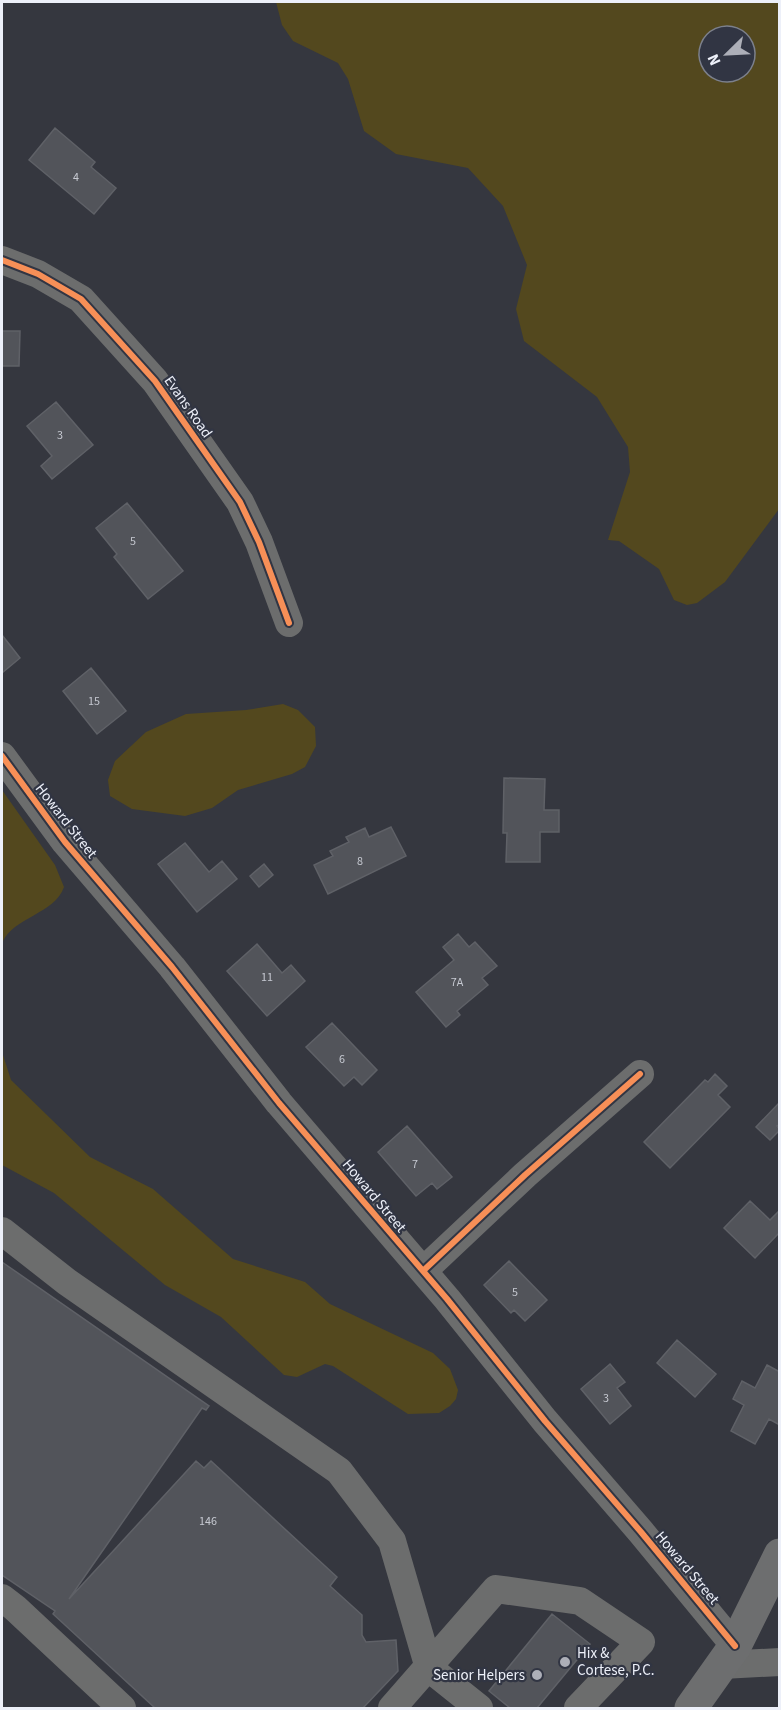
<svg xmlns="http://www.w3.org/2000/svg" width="781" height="1710" font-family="'Source Sans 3',sans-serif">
<rect width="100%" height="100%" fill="#35373f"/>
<path fill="#53481e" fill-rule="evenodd" d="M276,2h503v507l-54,73 -28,21 -10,2 -13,-5 -15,-31 -40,-28 -11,-1 22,-68 -2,-25 -31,-50 -73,-56 -8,-32 11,-44 -24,-59 -35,-38 -72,-14 -32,-23 -16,-52 -10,-16 -45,-22 -11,-16zM709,36h36v36h-36z
M283,704l15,6 17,17 1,19 -11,21 -13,7 -54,16 -26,18 -27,8 -53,-7 -22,-13 -2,-16 7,-19 31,-29 40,-18 60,-4z
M2,790l53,75 9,22c-9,27 -51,30 -62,56z
M2,1052l9,28 79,77 63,32 80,70 72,23 25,22 103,49 17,16 8,21 -2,9 -6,7 -11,7 -31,1 -75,-48 -8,-2 -28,13 -13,-2 -63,-58 -56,-32 -111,-92 -52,-28z"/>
<path fill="#52545a" stroke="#5f6167" stroke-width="1.5" d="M55,128l40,34 -4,5 25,21 -22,26 -65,-54z
M2,331h18l-1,35h-17z
M56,402l37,43 -41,34 -11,-13 11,-10 -25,-30z
M127,503l56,68 -35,28 -34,-42 3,-3 -21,-26z
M2,635l18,23 -18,15z
M91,668l35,43 -29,23 -34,-43z
M504,778l41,1 -1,31h15v22h-19v30h-34l1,-29h-4z
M391,827l15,29 -78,38 -14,-29 19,-9 -3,-5 19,-9 -3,-5 19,-9 4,9z
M185,843l24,29 13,-11 15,18 -40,33 -39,-48z
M264,864l9,11 -14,12 -9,-11z
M458,934l11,13 6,-5 22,24 -15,12 6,7 -31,26 3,4 -14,12 -30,-35 38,-32 -11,-13z
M257,944l25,29 9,-8 14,16 -38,35 -40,-45z
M332,1023l45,47 -15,15 -8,-8 -10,9 -38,-39z
M715,1074l12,12 -9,9 12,12 -60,61 -26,-26 61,-62 3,2z
M779,1103l1,21 -3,2 3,4 -10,10 -14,-13z
M407,1126l45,51 -15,12 -5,-6 -16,13 -38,-44z
M750,1201l20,19 8,-8 2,1v19l-25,26 -31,-30z
M509,1261l38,39 -22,21 -11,-11 -3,3 -27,-28z
M2,1262l207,144 -3,4 -4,-2 -133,191 127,-138 8,7 7,-7 126,116 -7,9 32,29v20l4,7 30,-2 2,31 -35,37h-208l-102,-94 2,-3 -53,-36z
M677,1340l39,34 -21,23 -38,-34z
M610,1364l15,18 -8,6 14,18 -21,18 -29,-35z
M767,1365l13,7v50l-2,2 -9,-5 -14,25 -24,-13 13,-26 -11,-6 9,-18 13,7z
M552,1614l38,30 -53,64h-27l-21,-17z"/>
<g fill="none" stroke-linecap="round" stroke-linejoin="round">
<path stroke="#6c6d6d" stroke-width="28" d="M2,260l36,14 43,25 74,82 85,121 19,40 30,81
M2,756l63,86 107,125 107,136 168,196 98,122 96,111 94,114
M2,1231l65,51 272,189 53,70 37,127 50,40
M423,1271l102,-96 115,-101
M2,1598l13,10 107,100
M722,1665l58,-3
M392,1708l104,-119 84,12 61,41 -63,66"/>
<path stroke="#6d6e6f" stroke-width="33" d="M691,1708l44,-62 45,-91"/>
<defs>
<path id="cycleway" d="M2,260l36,14 43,25 74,82 85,121 19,40 30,81
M2,756l63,86 107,125 107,136 168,196 98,122 96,111 94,114
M423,1271l102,-96 115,-101"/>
</defs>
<use href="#cycleway" stroke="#313543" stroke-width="10"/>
<use href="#cycleway" stroke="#f78f57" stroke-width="6"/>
</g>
<g fill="#adafb8" stroke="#313543" stroke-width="2">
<circle cx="565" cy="1662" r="6"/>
<circle cx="537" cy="1675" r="6"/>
</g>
<g text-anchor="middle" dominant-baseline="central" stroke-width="4.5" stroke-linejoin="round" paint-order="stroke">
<g font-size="12" fill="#c6c9d1">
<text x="76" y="177">4</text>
<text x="60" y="435">3</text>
<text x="133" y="541">5</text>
<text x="94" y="701">15</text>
<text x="360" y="861">8</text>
<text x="267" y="977">11</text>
<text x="457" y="982">7A</text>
<text x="342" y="1059">6</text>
<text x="415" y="1164">7</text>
<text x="515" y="1292">5</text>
<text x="606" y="1398">3</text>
<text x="208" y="1521">146</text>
</g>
<g font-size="15" fill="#edf0f9" stroke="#313543">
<text transform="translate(188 407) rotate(55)">Evans Road</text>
<text transform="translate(66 821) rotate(52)">Howard Street</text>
<text transform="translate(374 1196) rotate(50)">Howard Street</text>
<text transform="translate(687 1568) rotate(50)">Howard Street</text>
</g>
<g font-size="15" fill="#edf0f9" stroke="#313543" text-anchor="start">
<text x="577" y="1653">Hix &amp;<tspan x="577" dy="17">Cortese, P.C.</tspan></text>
<text x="525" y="1675" text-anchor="end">Senior Helpers</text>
</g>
</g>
<rect width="781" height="1710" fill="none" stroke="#edf0f9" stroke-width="6"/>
<g transform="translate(727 54) rotate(246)"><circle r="28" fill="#313543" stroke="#7c808c" stroke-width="1.5"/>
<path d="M0-4.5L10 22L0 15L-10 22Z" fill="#adafb8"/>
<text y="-9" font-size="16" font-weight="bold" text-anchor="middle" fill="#edf0f9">N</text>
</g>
</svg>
